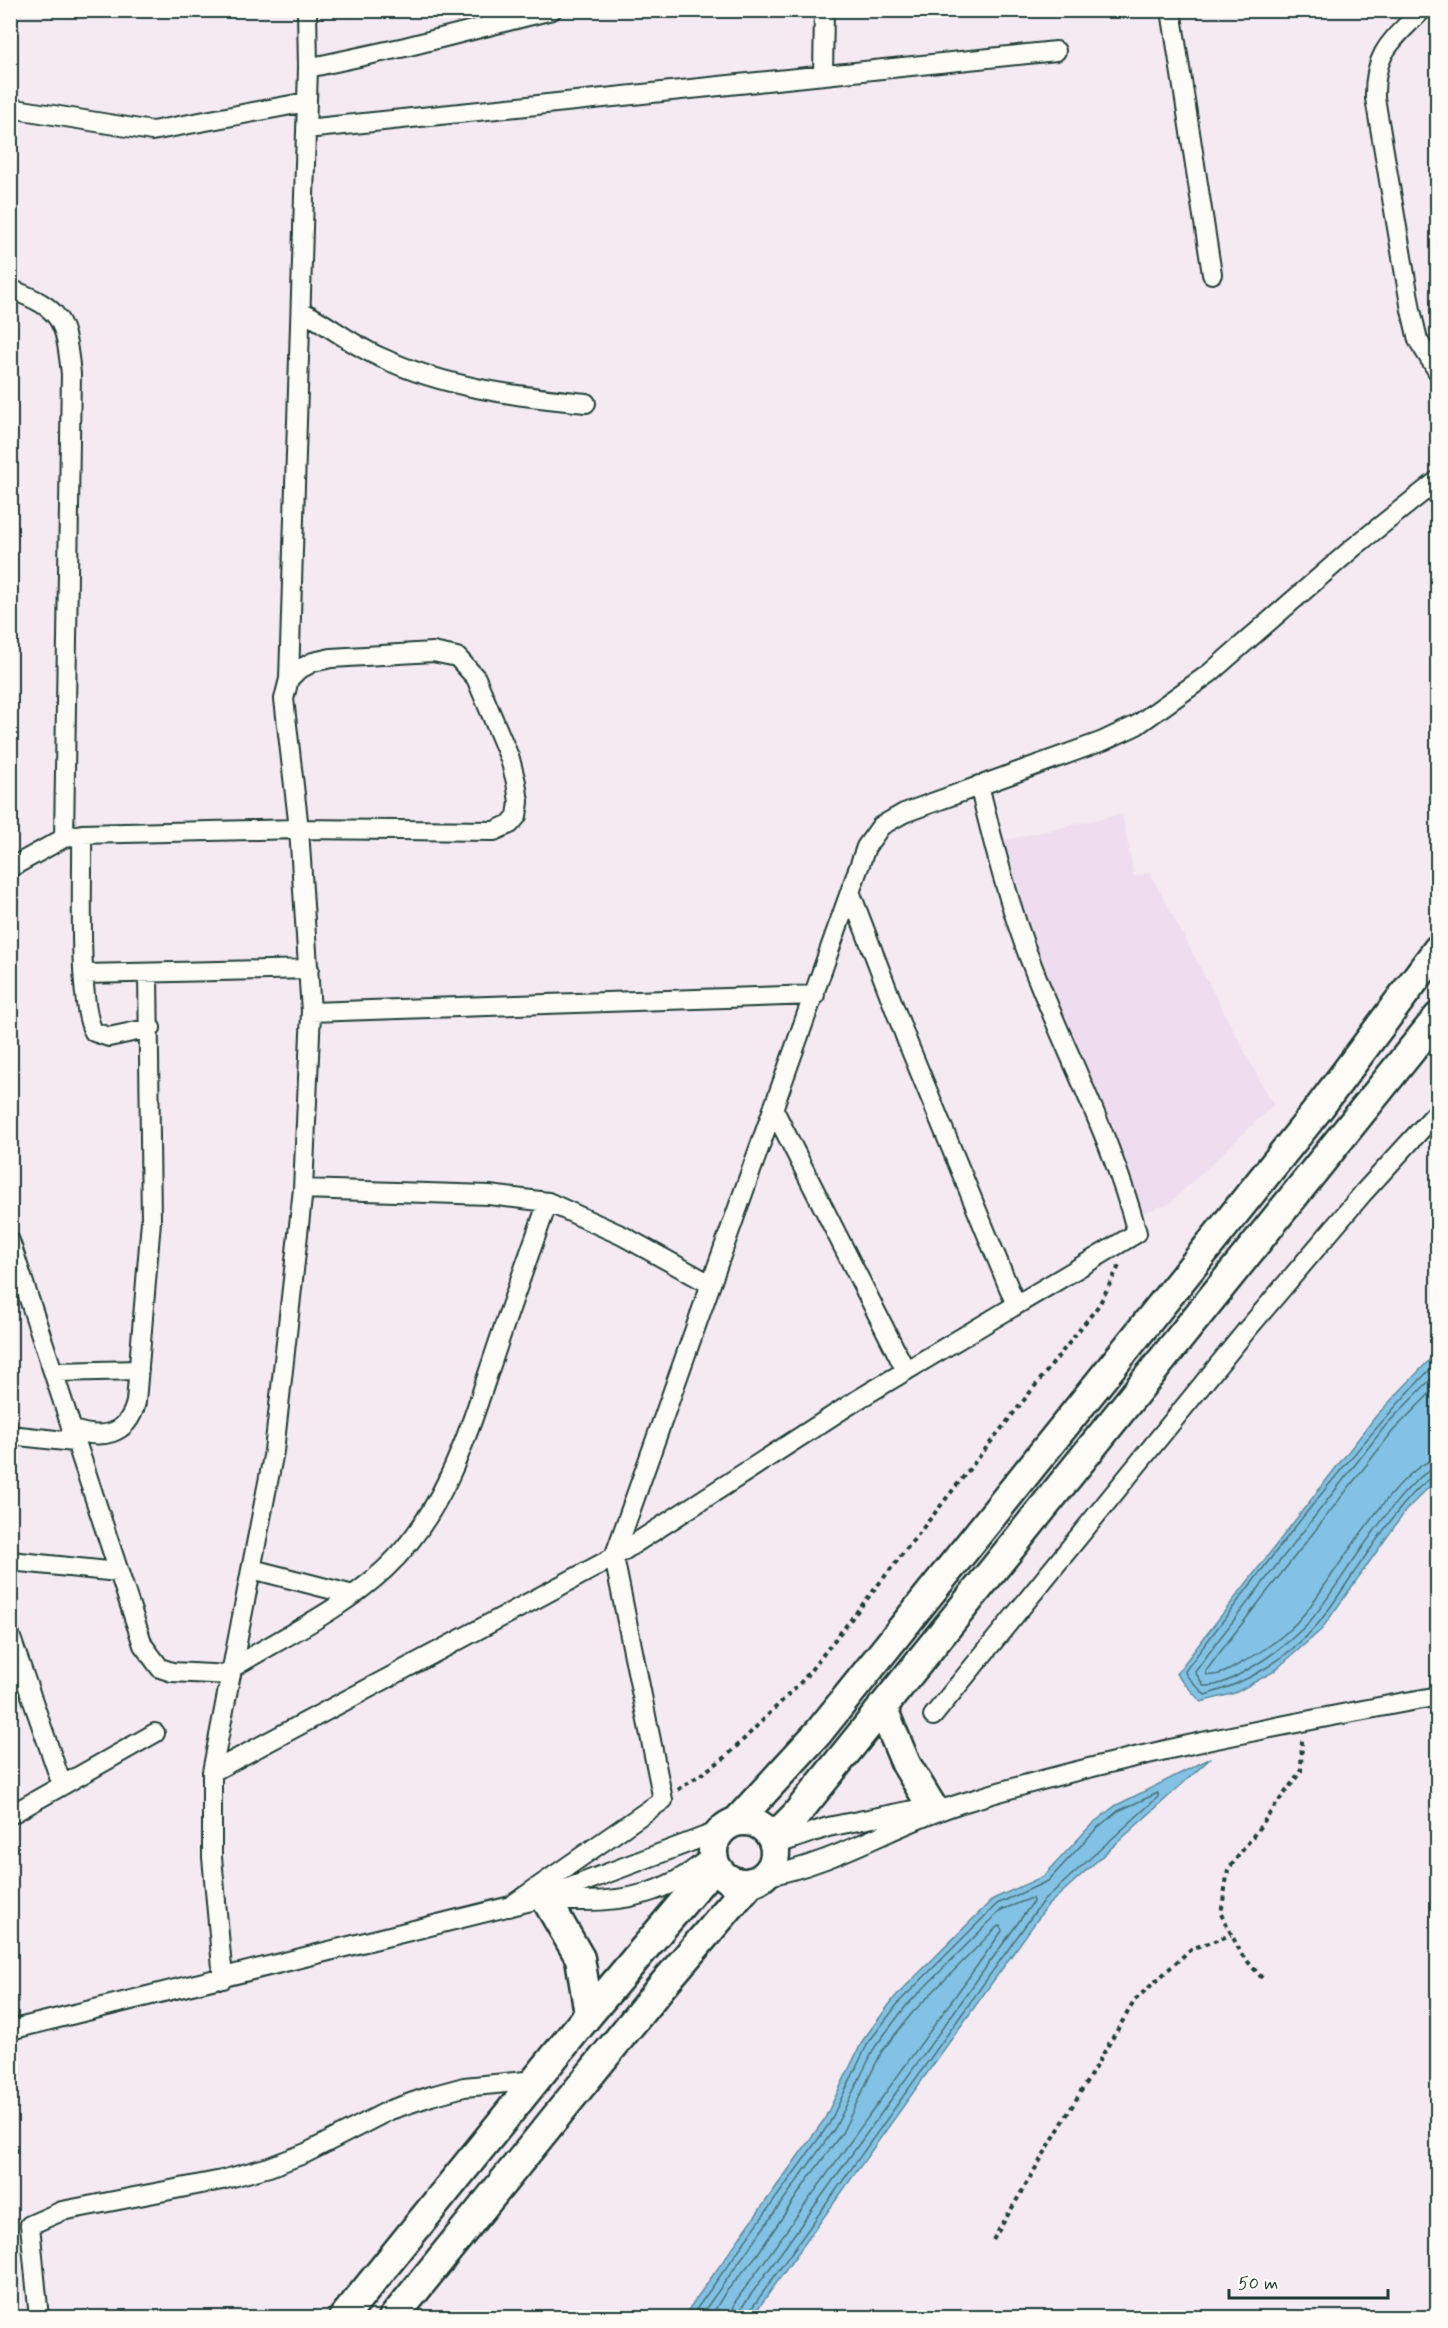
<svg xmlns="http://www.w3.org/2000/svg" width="1448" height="2328" font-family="Mynerve,sans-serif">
<rect width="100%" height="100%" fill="#f5e9f2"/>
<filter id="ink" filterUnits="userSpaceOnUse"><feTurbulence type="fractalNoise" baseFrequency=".0167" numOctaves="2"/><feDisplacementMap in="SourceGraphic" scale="12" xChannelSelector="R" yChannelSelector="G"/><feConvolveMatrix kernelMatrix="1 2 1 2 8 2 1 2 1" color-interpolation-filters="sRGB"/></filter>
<g filter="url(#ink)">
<path fill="#efdcee" d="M1122,814l12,62 16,-3 123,232 -104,99 -25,8 -94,-217 -27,-76 -21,-78z"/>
<path fill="#83c2e4" stroke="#5b8d9e" stroke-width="1.5" d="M1437,1352v127l-30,30 -86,121 -48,42 -38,21 -34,9 -25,-28 200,-258z
M1211,1758l-164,148 -295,411h-69l141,-197 39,-80 32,-43 98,-98 51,-23 48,-52 23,-18z"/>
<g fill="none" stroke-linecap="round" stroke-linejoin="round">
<path stroke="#47727a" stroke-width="1.5" d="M1438,1361c-93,96 -173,204 -253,310l1,4 19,20c42,-12 82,-36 112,-70 22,-25 93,-147 121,-149
M1438,1372l-52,53 -166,213 -25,34 9,14c13,1 28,-7 38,-13 25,-14 50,-32 69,-53 24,-27 95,-150 127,-152
M1438,1385l-45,46 -166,212 -21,28 1,4c12,2 24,-6 34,-12 23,-12 48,-30 64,-50 25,-31 96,-153 133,-154
M690,2318l139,-194 39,-81 32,-42 97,-97 51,-23 49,-53 21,-17 40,-18v4l-116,105 -293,410 -2,6
M699,2318l136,-190 40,-81 31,-41 95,-96 31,-12 1,4 -291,405 -2,11
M710,2318l15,-25 32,-38 51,-76 34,-46 40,-82 31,-39 84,-85 4,-1 1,5 -267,371 -4,16"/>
<defs>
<path id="minor" d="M1171,10l41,264
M1422,10c-30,31 -48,41 -47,88l36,212 7,30 20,32
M308,68l97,-21 147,-37
M823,75l1,-65
M10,108l142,23 155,-29
M306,129l750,-78
M10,289c53,20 55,31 61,85l-7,464
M301,311c27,13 51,34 79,46 66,31 135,39 206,46
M289,679l19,-611 -1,-58
M82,834c1,38 -5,173 12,198l15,5 42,-9
M10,868l54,-30 18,-4 217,-5 195,2 16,-7 7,-8 2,-14 -3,-20 -6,-23 -34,-81 -19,-21 -24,-5 -102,6 -18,4 -15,8 -9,9 -5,20 15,130 12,183 -8,177 -29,262 -62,321v85l11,122
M851,894l56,147 109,264
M84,974l225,-5
M311,1012l504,-17
M774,1110l132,261
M303,1189l186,6 59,7 75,34 87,48
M10,1241l133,404 17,23 12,4 59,3
M55,1372l84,-2
M71,1429c30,11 57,7 65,-27l15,-181 -3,-248
M10,1435l64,7
M10,1561l108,11
M252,1569l101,26
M10,1635l52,150
M232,1668c51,-31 109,-58 153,-99 63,-59 86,-146 113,-225 16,-48 33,-95 50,-142
M933,1716l313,-385 118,-139 74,-81
M212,1772l402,-215 243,-157 280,-167c-24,-93 -71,-179 -105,-268 -23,-59 -38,-119 -53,-180
M10,1815l145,-82
M775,1845l53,-18 110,-22
M762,1877c71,-12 132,-53 200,-74 155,-48 317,-77 476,-107
M544,1900c10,2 22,1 33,1 49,1 89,-8 127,-39
M509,1907l154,-107 -49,-243 252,-710 15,-21 23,-13 199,-72 34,-16 73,-52 144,-126 84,-67
M10,2030l529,-131 183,-69
M39,2318l-9,-93 32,-14 160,-31 47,-13 37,-14 84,-43 41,-14 33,-9 72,-7"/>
<path id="primary" d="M882,1707l24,57 25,41
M713 1852a31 31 0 1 1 62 0a31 31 0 1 1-62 0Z
M737,1821l81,-88 498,-621 122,-163
M773,1838l22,-22 643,-799
M547,1901l33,57 9,56
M343,2318l246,-304 125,-148
M393,2318l268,-331 90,-105"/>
</defs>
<use href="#minor" stroke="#1f3d34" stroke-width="22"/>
<use href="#primary" stroke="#1f3d34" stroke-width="33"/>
<path stroke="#1f3d34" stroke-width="4" stroke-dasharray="4.5 4.5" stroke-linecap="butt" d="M678,1790l48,-33 77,-77 296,-375 20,-39
M1262,1978l-20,-23 -21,-41 7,-44 73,-99 1,-31
M993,2240l142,-240 56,-51 40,-14"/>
<use href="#minor" stroke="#fdfcf7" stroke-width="18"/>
<use href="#primary" stroke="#fdfcf7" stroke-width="28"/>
</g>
</g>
<rect width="1448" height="2328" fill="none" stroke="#fdfcf7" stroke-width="36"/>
<rect x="18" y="18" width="1412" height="2292" fill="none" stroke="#1f3d34" stroke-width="2" filter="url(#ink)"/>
<path d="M1229 2289v9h159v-9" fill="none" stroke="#1f3d34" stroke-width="3"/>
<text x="1238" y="2289" font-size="18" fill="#1f3d34" stroke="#fdfcf7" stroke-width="4.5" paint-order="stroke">50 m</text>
</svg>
